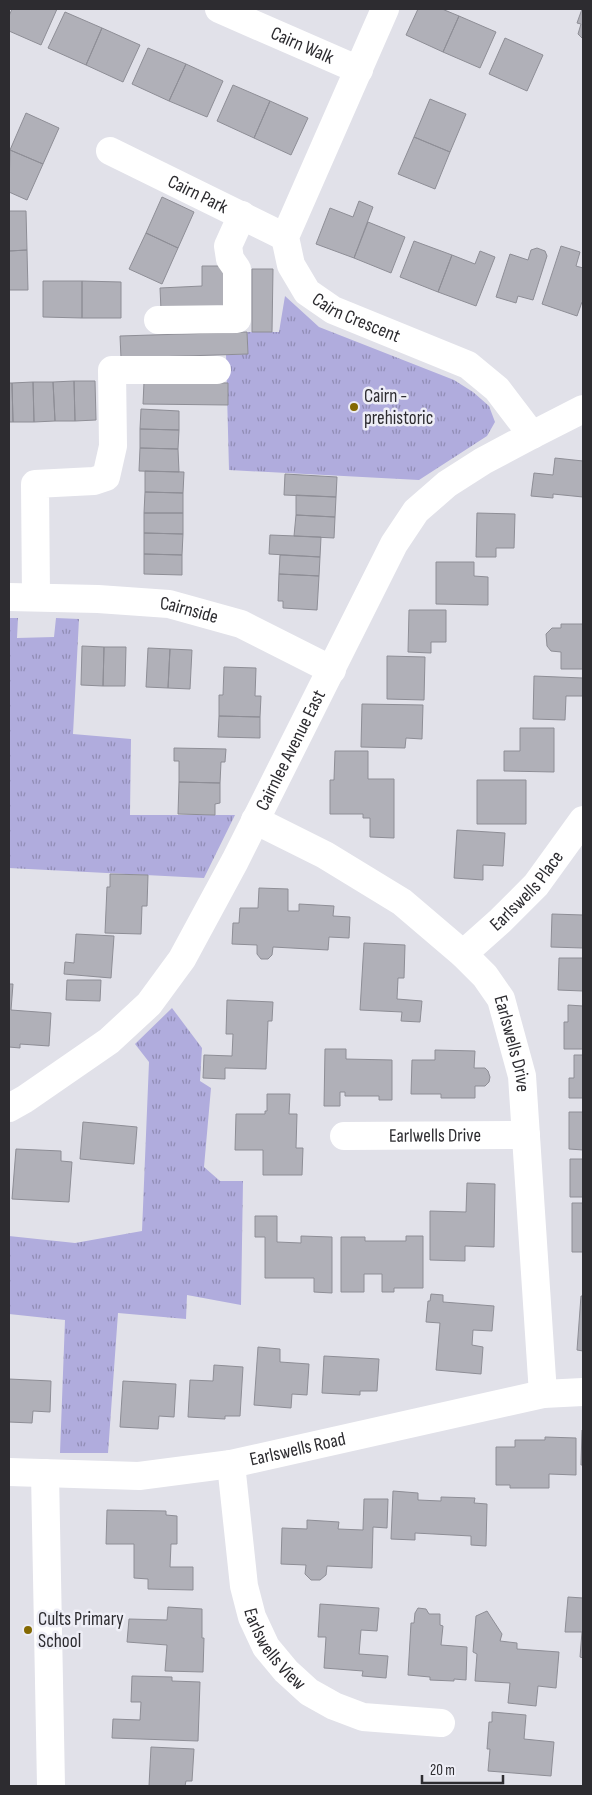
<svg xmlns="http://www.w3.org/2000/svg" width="592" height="1795" font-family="'Sofia Sans Condensed',sans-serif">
<defs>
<pattern id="grass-tufts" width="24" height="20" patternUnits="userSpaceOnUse" patternTransform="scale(1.25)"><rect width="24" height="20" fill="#b0acdd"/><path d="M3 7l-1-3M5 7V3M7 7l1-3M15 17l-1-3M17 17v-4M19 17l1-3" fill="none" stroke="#908cb4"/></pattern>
</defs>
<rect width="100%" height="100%" fill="#e1e1e9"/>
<path fill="url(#grass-tufts)" d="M285,296l34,31 135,53 19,12 16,14 6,16 -8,14 -68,44 -190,-10 -3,-115 22,-1 -1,-22h32z
M9,618h9l-1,20 37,-1 2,-19 23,1 -6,115 58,5 -1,76h105l-31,63 -195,-10z
M172,1008l30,40 -2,33 11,7 -7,79 16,14h23l-2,124 -54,-10 -1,24 -68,-6 -10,140h-48l5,-133 -56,-6v-78l66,7 67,-12 7,-169 -14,-18z"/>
<path fill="#b0b0b8" stroke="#8e8e96" d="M12,9h45l-16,36 -32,-14v-15z
M418,9h24l17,7 -16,36 -37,-17z
M582,9h1v30l-5,-5 3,-10 -4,-1z
M65,12l37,16 -16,37 -38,-17z
M459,16l37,16 -16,36 -37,-16z
M102,28l38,17 -17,37 -37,-17z
M505,38l38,17 -16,36 -38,-17z
M148,48l38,16 -17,37 -37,-17z
M186,64l37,17 -16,36 -38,-16z
M233,85l37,16 -16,37 -37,-17z
M430,99l36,15 -16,38 -36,-15z
M270,101l38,17 -17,37 -37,-17z
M26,113l33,15 -16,36 -33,-14z
M414,137l36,15 -15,37 -37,-15z
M10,150l33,14 -16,36 -18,-8z
M162,197l32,15 -16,36 -32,-15z
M359,201l14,6 -19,51 -38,-14 14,-36 23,9z
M9,211h17l1,39 -18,1z
M368,222l37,15 -14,36 -37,-15z
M146,233l32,15 -16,36 -33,-15z
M414,241l38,14 -14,37 -38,-15z
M561,246l19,6 -4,14 7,2v35l-1,-1 -5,14 -35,-12z
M537,248l8,3 2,5 -14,44 -15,-4 -2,7 -20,-6 14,-43 18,6 3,-10z
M27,250l1,40h-19v-39z
M480,251l15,6 -19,49 -38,-14 14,-37 23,9z
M202,266h22v42l-63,2 -1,-22 42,-2z
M252,269h21l-1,63h-20z
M43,281h39v37l-39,-1z
M82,281l39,1v36h-39z
M247,332l1,22 -127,4 -1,-22z
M74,381h21l1,39 -21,1z
M74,381l1,40h-20l-2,-39z
M33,382h20l2,39 -21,1z
M33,382l1,40h-21l-1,-39z
M144,382l84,1v22l-85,-1z
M9,383h3l1,39h-4z
M141,409l38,2v19l-39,-1z
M140,429l39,1 -1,19 -38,-1z
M140,448l38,1 1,23 -40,-1z
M555,458l28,3v36l-30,-3v4l-22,-2 3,-23 19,2z
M145,471l39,1 -1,21 -38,-1z
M285,474l52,3 -1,20 -52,-2z
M145,492l38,1v20h-39z
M296,495l40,2 -1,20 -39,-2z
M144,513h39v21l-39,-1z
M477,513l38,1 -1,34h-18v9h-20z
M296,515l39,2 -1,21 -40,-2z
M144,533l39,1 -1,21 -38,-1z
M270,535l51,2 -1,20 -51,-3z
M144,554l38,1v20l-38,-1z
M280,555l40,2 -1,19 -40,-2z
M436,562h38v14l14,1v28l-52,-1z
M279,574l40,2 -2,34 -34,-2v-7h-5z
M409,610h37v32h-15v11l-23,-1z
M561,624h22v45h-22v-17l-10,-1 -4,-5 -1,-12 6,-6h9z
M82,646l22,1 -1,39 -22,-1z
M104,647h22l-1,39h-22z
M148,648l22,1 -2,39 -22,-1z
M170,649l22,1 -2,39 -22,-1z
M387,656l38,1 -1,43 -37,-1z
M224,667l32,1 -1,28h6l-1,21 -41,-1v-21h4z
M534,676l49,2v18h-17l-1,24 -32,-1z
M362,704l61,1 -1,34 -16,-1 -1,10 -44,-1z
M219,716l41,1v21l-42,-1z
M520,728h34v44l-50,-1v-20h16z
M174,748l52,1 -1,13h-4l-1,21 -41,-1v-21h-5z
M335,751h33v28h26v59l-24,-1v-19h-7v-4h-33v-34h4z
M477,780h49v44h-49z
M179,782l41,1v20l-5,1v11l-37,-1z
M457,830l48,3 -2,33 -20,-1v15l-29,-2z
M110,874l38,1 -1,31h-5l-1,28 -36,-1 2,-46h3z
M259,888l29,1v22h11v-7l35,2 -1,10 17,1 -1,21 -20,-1 -1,13 -55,-3 -1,8 -4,4h-7l-4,-5v-9l-25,-1 1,-21h6l1,-15h18z
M552,914l31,1v33l-32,-1z
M76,934l38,2 -3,42 -47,-4 1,-12 9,1z
M364,943l41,2 -1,33h-6l-1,21 25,2 -2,21 -19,-1 1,-9 -42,-2z
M559,958h24v33l-25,-1z
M67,980h34l-1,21 -34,-1z
M9,984h4l-2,26 40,3 -2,33 -29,-2v4l-11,-1z
M227,1000l46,2 -1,19h-4l-2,48 -41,-1v11l-22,-1 1,-23 28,1 1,-22h-7z
M568,1005l15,1v43h-19v-27h4z
M325,1049h21v10l46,1v40h-13v-4h-34v-4h-5v14h-16z
M435,1050l40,1 -1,17h11l3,3 2,6 -1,5 -4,4h-10v12h-34v-4h-30l1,-34h23z
M574,1055h9v43h-14v-20h5z
M267,1094h23l-1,20h8l-1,34h7l-1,27h-39v-25h-28l1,-36h29v-3h2z
M569,1112h14v38l-14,-1z
M83,1122l54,5 -3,37 -54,-5z
M16,1149l45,2v10l11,1 -3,40 -57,-3z
M570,1159h13v38h-13z
M467,1183l28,1 -1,63 -29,-1v15l-35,-1v-49l36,1z
M572,1203h11v49h-11z
M255,1216h22v26l24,1v-7l31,1v56l-18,-1v-14h-49v-41h-10z
M406,1236h17v52h-29v4h-12v-18h-18v18h-23v-55h24v4h41z
M431,1294l12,1v7l51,4 -2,25 -19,-1 -1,15 11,2 -2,27 -45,-4 4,-47 -14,-1 2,-21h2z
M581,1296h2v55l-6,-1z
M258,1347l22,2v13l29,2 -2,31 -15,-1 -1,14 -37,-3z
M324,1356l55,3 -2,32h-17v4l-38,-2z
M214,1365l29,2 -3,49h-15v3l-37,-2 2,-37 23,1z
M9,1379l42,2 -1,31 -17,-1 -1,12 -23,-1z
M123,1381l53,3 -2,33 -15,-1 -1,13 -38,-2z
M582,1430h1v35h-2z
M545,1437l31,1v37l-27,-1v14h-39v-3h-14v-38h19v-7h30z
M393,1491l25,2v7l23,1v-4l34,1 -1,5 13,1 -1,42 -15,-1v-9l-56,-3v7l-24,-1z
M364,1499h24l-1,29 -14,-1 -1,41 -45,-2 -1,9 -6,5h-9l-6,-6 1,-9 -25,-1 1,-36 25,1v-9l32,2 -1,7 25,1z
M107,1510l59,1v4l11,1v28h-6l-1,23h23v23l-45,-1v-10l-14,-1v-34h-28z
M568,1597l15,1v60l-3,-1 2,-25h-17z
M320,1604l59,4 -2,23 -16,-1 -2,24 29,2 -2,22 -24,-2 1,-5 -39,-3 2,-31h-8z
M168,1607l34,2v29h2l-1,34 -38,-1 2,-26 -40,-3 2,-23 38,1z
M418,1608l8,1 3,5h11v11l3,1 -2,19 26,2 -1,33 -12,-1v2l-24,-1v-3l-22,-2 3,-52h3l1,-10z
M487,1611l15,23 -2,7 17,2v6l42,3 -3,36 -18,-2 -2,20 -28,-3 2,-20 -35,-2 2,-27 -4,-2 3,-36z
M132,1676l40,1v4l28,1 -2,59 -86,-3 1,-19 27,1 1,-18h-10z
M492,1712l34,3 -2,24 30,3 -3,34 -63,-5 2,-22h-3l2,-27h3z
M151,1747l43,2 -2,32h-6l-1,5h-36z"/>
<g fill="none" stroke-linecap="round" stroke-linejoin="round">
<g stroke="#fff" stroke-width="28">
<path id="s1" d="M219,9l140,61"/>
<path id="s2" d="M385,9l-100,228 6,28 16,27 26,18 135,55 29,24 35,46"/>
<path id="s3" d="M110,151l175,86"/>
<path d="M158,320l79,-1v-50l-7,-10 -2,-13 14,-31"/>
<path d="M36,596l-1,-112 59,-3 12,-4 7,-31 -1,-76h105"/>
<path id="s4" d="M9,597l89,2 71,5 72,20 91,46"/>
<path id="s5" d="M255,820l70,35 77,47 61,52 22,22 16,23 21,77 21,318"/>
<path id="s6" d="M463,954l37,-33 36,-36 47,-65"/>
<path id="s7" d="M9,1108l16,-9 84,-58 40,-37 33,-45 53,-98 159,-317 22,-33 31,-27 36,-23 49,-26 51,-26"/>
<path id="s8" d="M344,1136l182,-1"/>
<path id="s9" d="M231,1464l13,122 8,31 14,30 20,24 23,21 25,14 29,11 78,6"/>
<path id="s10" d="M9,1472l130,4 92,-12 312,-70 40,-2"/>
<path d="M45,1473l6,313"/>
</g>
</g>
<g fill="#846902" stroke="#eeeef6" stroke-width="2">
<circle cx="354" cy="407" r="5"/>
<circle cx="28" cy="1630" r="5"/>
</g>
<g text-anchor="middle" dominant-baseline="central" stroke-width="5" stroke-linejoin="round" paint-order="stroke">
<g font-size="19" fill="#2d2c30" stroke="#eeeef6">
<text stroke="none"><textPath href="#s1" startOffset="91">Cairn Walk</textPath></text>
<text stroke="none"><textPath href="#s3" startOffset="98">Cairn Park</textPath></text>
<text stroke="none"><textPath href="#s2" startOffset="365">Cairn Crescent</textPath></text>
<text stroke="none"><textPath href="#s4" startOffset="181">Cairnside</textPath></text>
<text stroke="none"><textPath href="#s7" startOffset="466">Cairnlee Avenue East</textPath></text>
<text stroke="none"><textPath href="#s6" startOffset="90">Earlswells Place</textPath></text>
<text stroke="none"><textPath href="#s5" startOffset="354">Earlswells Drive</textPath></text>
<text stroke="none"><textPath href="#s8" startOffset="91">Earlwells Drive</textPath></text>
<text stroke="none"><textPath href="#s10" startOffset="291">Earlswells Road</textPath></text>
<text stroke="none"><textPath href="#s9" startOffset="194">Earlswells View</textPath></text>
</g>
<g font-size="19" fill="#2d2c30" stroke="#eeeef6" text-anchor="start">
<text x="364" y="396">Cairn -<tspan x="364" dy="22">prehistoric</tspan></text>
<text x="38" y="1619">Cults Primary<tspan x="38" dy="22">School</tspan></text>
</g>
</g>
<rect width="592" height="1795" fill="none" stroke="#2d2c30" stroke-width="20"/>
<path d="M422 1775v8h81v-8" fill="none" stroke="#2d2c30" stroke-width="2.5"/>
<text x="430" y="1775" font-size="15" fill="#2d2c30" stroke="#eeeef6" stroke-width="4" paint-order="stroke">20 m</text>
</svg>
